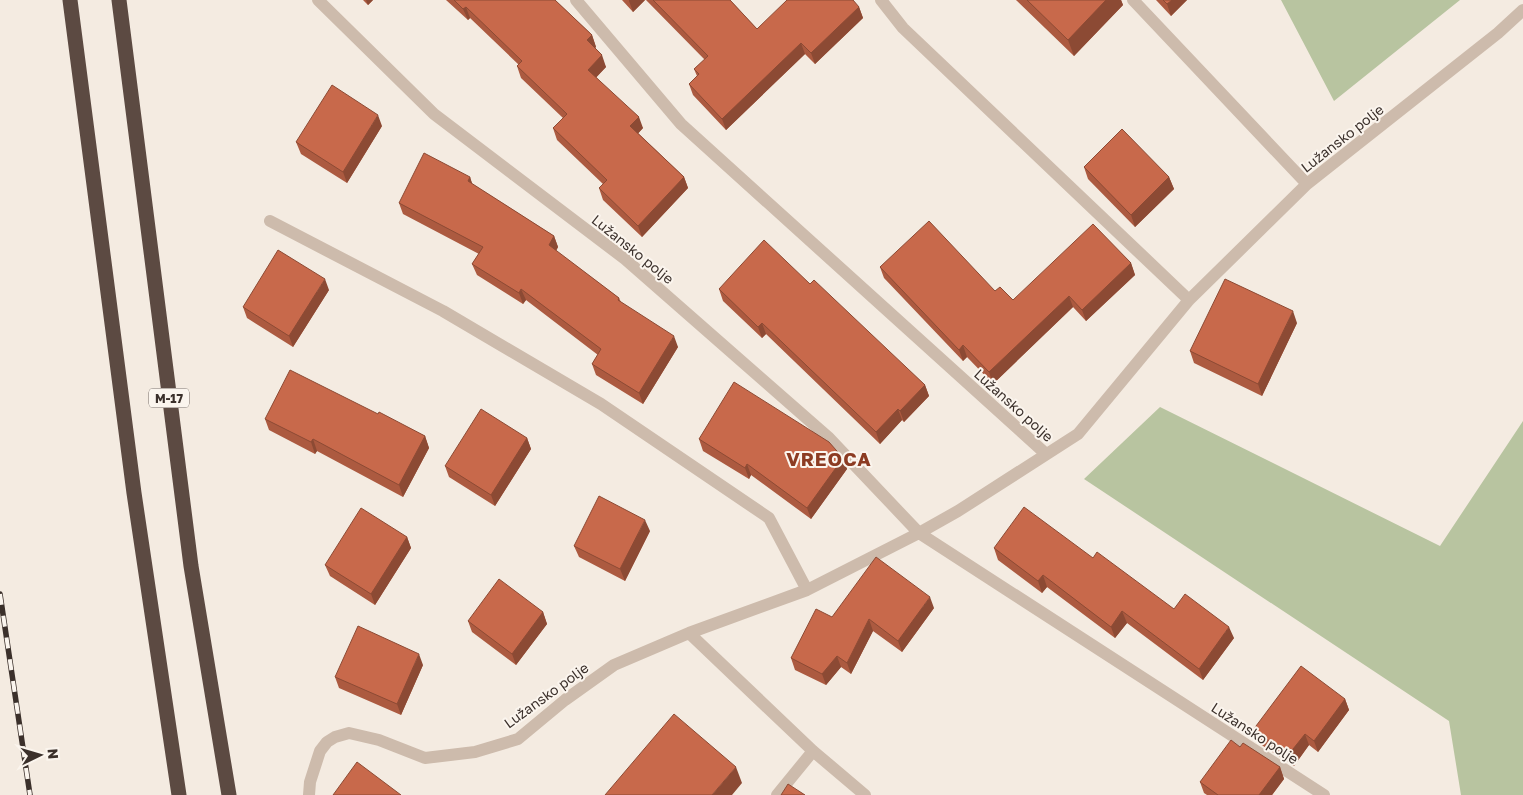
<svg xmlns="http://www.w3.org/2000/svg" width="1523" height="795" font-family="'Golos Text',sans-serif">
<rect width="100%" height="100%" fill="#f4ebe1"/>
<path fill="#b8c4a0" d="M1281,0h179l-126,101z
M1160,407l280,139 83,-125v374h-62l-12,-74 -365,-242z"/>
<g fill="none" stroke-linecap="round" stroke-linejoin="round">
<path stroke="#cdbbac" stroke-width="12" d="M318,0l116,114 191,145 203,178 91,96 405,262
M576,0l105,124 365,330
M881,0l22,28 286,272
M1133,0l174,184
M270,221l173,90 158,93 168,114 38,72
M689,633l124,118 52,44
M309,795l1,-13 10,-31 7,-9 8,-5 14,-4 30,7 46,18 50,-6 43,-13 47,-39 49,-35 75,-32 118,-43 112,-57 39,-22 120,-77 111,-134 118,-116 191,-151 25,-23
M777,795l36,-44"/>
<path stroke="#5c4a42" stroke-width="15" d="M70,0l64,493 45,302
M119,0l72,566 38,229"/>
<defs>
<path id="rail" d="M0,594l30,201"/>
</defs>
<use href="#rail" stroke="#3b302b" stroke-width="5.5"/>
<use href="#rail" stroke="#fbf5ee" stroke-width="4" stroke-dasharray="11" stroke-linecap="butt"/>
</g>
<path fill="#ac5a40" d="M363,0h10l-5,5z
M446,0h109l37,35 4,12 -1,1 11,19 -10,10 47,51 -5,5 46,44 4,11 -46,49 -39,-37 -4,-12 4,-4 -46,-44 -4,-12 10,-10 -42,-40 -4,-12 2,-1 -49,-47 -2,2z
M622,0h23l-12,12z
M646,0h84l27,29 102,-22 4,11 -48,46 -10,-10 -79,76 -33,-35 -4,-11 8,-8 -3,-7 11,-9z
M1016,0h105l2,5 -49,51z
M1156,0h31l-16,16z
M382,126l-35,57 -46,-29 -5,-12z
M1084,167l85,10 5,12 -39,38 -47,-48z
M470,177l2,7 82,52 4,11 -2,4 63,47 2,4 57,45 -35,57 -47,-29 -4,-11 6,-9 -72,-55 -3,4 -46,-29 -5,-11 7,-10 -76,-40 -4,-11z
M1131,263l4,12 -49,46 -13,-14 -80,77 -26,-27 -4,4 -79,-83 -4,-11 115,24 18,9z
M810,284l115,101 4,11 -25,26 -2,-2 -22,24 -114,-110 -4,4 -39,-37 -4,-12z
M329,290l-36,57 -46,-29 -4,-11z
M1297,323l-35,73 -68,-33 -4,-12z
M378,414l47,22 4,12 -26,49 -86,-46 -2,3 -46,-24 -4,-11z
M527,438l4,11 -36,57 -46,-29 -4,-11z
M699,439l144,19 4,11 -36,50 -60,-44 -2,4 -46,-28z
M650,531l-25,50 -46,-24 -5,-11z
M407,537l4,11 -36,57 -45,-29 -5,-11z
M994,548l99,10 81,51 60,29 -31,42 -76,-57 -12,15 -68,-51 -5,6 -44,-33z
M934,608l-32,44 -29,-21 -22,43 -10,-7 -15,18 -31,-15 -4,-12 41,-41z
M543,612l4,12 -31,41 -44,-33 -4,-11z
M423,665l-22,50 -62,-27 -4,-11z
M1345,699l4,11 -31,42 -9,-7 -15,21 -37,-24 -4,-12z
M1240,747l40,20 4,12 -12,16h-65l-3,-2 -4,-11z"/>
<path fill="#8c4a34" d="M366,0h7l-5,5z
M629,0h16l-12,12 -4,-11z
M1106,0h15l2,5 -49,51 -6,-16z
M1172,0h15l-16,16 -4,-12z
M466,7l4,11 -2,2 -5,-11z
M859,7l4,11 -48,46 -4,-11z
M592,35l4,12 -5,5 -4,-12z
M801,43l4,11 -79,76 -4,-11z
M602,55l4,12 -13,14 -5,-11z
M378,115l4,11 -35,57 -4,-11z
M639,117l4,11 -8,9 -5,-11z
M470,177l4,12 -6,-8z
M684,177l4,11 -46,49 -4,-11z
M1169,177l5,12 -39,38 -4,-12z
M554,236l4,11 -5,9 -4,-11z
M1131,263l4,12 -49,46 -4,-11z
M325,279l4,11 -36,57 -4,-11z
M521,289l5,11 -3,4 -4,-11z
M1069,296l4,11 -80,77 -4,-12z
M1293,311l4,12 -35,73 -4,-12z
M762,323l4,11 -4,4 -4,-11z
M674,336l4,11 -35,57 -4,-11z
M963,345l4,12 -4,4 -4,-11z
M925,385l4,11 -25,26 -4,-11z
M898,409l4,11 -22,24 -4,-12z
M425,436l4,12 -26,49 -4,-12z
M527,438l4,11 -36,57 -4,-11z
M313,439l4,12 -2,3 -4,-12z
M843,458l4,11 -36,50 -4,-11z
M747,464l4,11 -2,4 -4,-11z
M645,520l5,11 -25,50 -5,-12z
M407,537l4,11 -36,57 -4,-11z
M1043,575l4,12 -5,6 -4,-12z
M930,597l4,11 -32,44 -4,-11z
M1122,611l5,12 -12,15 -4,-11z
M543,612l4,12 -31,41 -4,-11z
M869,619l4,12 -22,43 -4,-11z
M1229,627l5,11 -31,42 -4,-11z
M419,654l4,11 -22,50 -4,-11z
M837,656l4,11 -15,18 -4,-11z
M1345,699l4,11 -31,42 -4,-11z
M1305,734l4,11 -15,21 -5,-12z
M736,767l6,16 -10,12h-20z
M1280,767l4,12 -12,16h-13z"/>
<path fill="#c8694b" stroke="#8c4a34" d="M454,0h101l37,35 -5,5 15,15 -14,15 51,47 -9,9 54,51 -46,49 -39,-38 8,-8 -54,-52 14,-14 -50,-48 5,-5 -56,-54 -3,2z
M653,0h77l27,29 30,-29h66l6,7 -48,46 -10,-10 -79,76 -33,-35 10,-10 -5,-5 14,-13z
M1027,0h79l-38,40z
M1163,0h9l-5,4z
M332,85l46,30 -35,57 -47,-30z
M1122,129l47,48 -38,38 -47,-48z
M424,153l46,24 -2,4 86,55 -5,9 70,53 -1,2 56,36 -35,57 -47,-29 9,-15 -80,-60 -2,4 -47,-29 11,-17 -84,-44z
M929,221l66,70 5,-4 13,13 80,-76 38,39 -49,47 -13,-14 -80,76 -26,-27 -4,5 -79,-83z
M764,240l46,44 4,-4 111,105 -25,26 -2,-2 -22,23 -114,-109 -4,4 -39,-38z
M278,250l47,29 -36,57 -46,-29z
M1225,279l68,32 -35,73 -68,-33z
M290,370l88,44 1,-2 46,24 -26,49 -86,-46 -2,3 -46,-23z
M734,382l95,60 14,16 -36,50 -60,-44 -2,4 -46,-29z
M481,409l46,29 -36,57 -46,-29z
M599,496l46,24 -25,49 -46,-23z
M1024,507l69,51 4,-6 77,57 11,-15 44,33 -30,42 -77,-58 -11,16 -68,-52 -5,6 -44,-33z
M361,508l46,29 -36,57 -46,-29z
M876,557l54,40 -32,44 -29,-22 -22,44 -10,-7 -15,18 -31,-16 25,-49 16,8z
M499,579l44,33 -31,42 -44,-33z
M358,626l61,28 -22,50 -62,-27z
M1301,666l44,33 -31,42 -9,-7 -16,20 -36,-24z
M674,714l62,53 -24,28h-107z
M1231,740l9,7 3,-4 37,24 -21,28h-41l-18,-13z
M357,762l44,33h-68z
M788,784l17,11h-24z"/>
<g text-anchor="middle" dominant-baseline="central" stroke-width="4" stroke-linejoin="round" paint-order="stroke">
<rect fill="#fbf5ee" stroke="#756b66" stroke-width="1" x="149" y="388.5" width="40" height="19" rx="4"/>
<g font-size="12" font-weight="bold" fill="#3b302b">
<text x="169" y="398">M-17</text>
</g>
<g font-size="14" fill="#3b302b" stroke="#fbf5ee">
<text transform="translate(1342 138) rotate(-38)">Lužansko polje</text>
<text transform="translate(633 249) rotate(39)">Lužansko polje</text>
<text transform="translate(1014 405) rotate(42)">Lužansko polje</text>
<text transform="translate(546 695) rotate(-36)">Lužansko polje</text>
<text transform="translate(1255 733) rotate(33)">Lužansko polje</text>
</g>
<g font-size="19" font-weight="bold" letter-spacing="1" fill="#8c3b22" stroke="#fbf5ee">
<text x="829" y="458">VREOCA</text>
</g>
</g>
<g transform="translate(40 755) rotate(85)" stroke="#fbf5ee" stroke-width="4" paint-order="stroke">
<path d="M0-4L9 19L0 12L-9 19Z" fill="#3b302b"/>
<text y="-8" font-size="14" font-weight="bold" text-anchor="middle" fill="#3b302b">N</text>
</g>
</svg>
